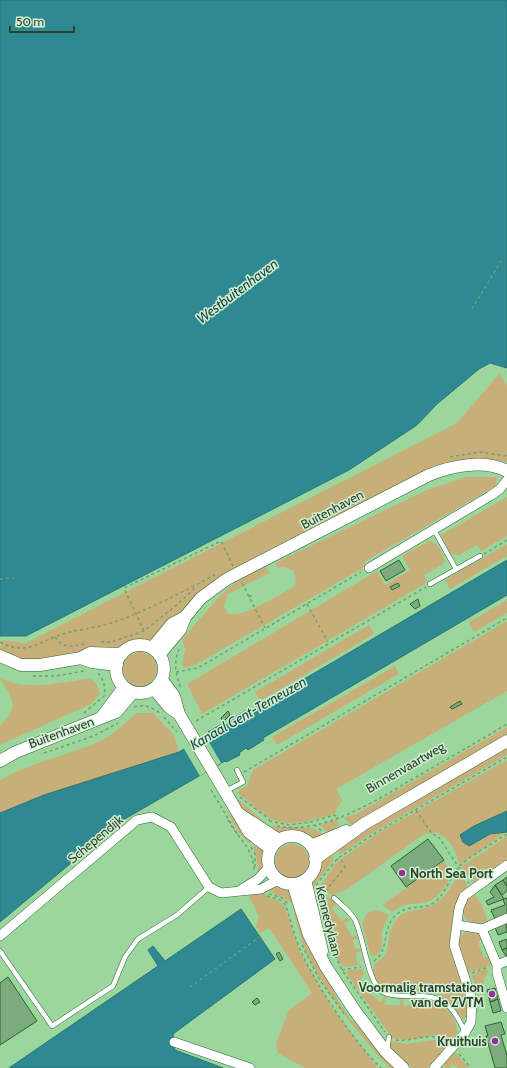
<svg xmlns="http://www.w3.org/2000/svg" width="507" height="1068" font-family="Cabin,sans-serif">
<rect width="100%" height="100%" fill="#9bd79d"/>
<path fill="#c8af79" d="M499,374l8,11v77l-14,-1 -62,7 -217,113 -58,56c-32,14 -61,11 -94,18 -15,3 -27,7 -43,4 -6,-1 -13,-7 -19,-10l2,-9 24,3 431,-220z
M466,477h31l-1,9 -132,76 2,4 -169,98 -13,4 -2,-4 3,-14 -3,-11 38,-43 17,-15 29,-14 4,6 -42,21 -4,13 5,7c19,2 49,-19 66,-28l1,-8 -3,-7 -9,-4 -7,1 -2,-5 152,-73z
M507,497v39l-26,15 -4,-6 -18,10 -8,-1 -10,-19z
M429,541c9,0 13,12 16,20l-2,3 -19,11 4,7 -226,132 -15,-30 190,-113 8,14 25,-15 -8,-14z
M507,544v12l-57,33 -5,-9z
M507,600v13l-33,19 -5,-10z
M507,621v70l-171,98 6,11 -8,14c-21,6 -48,16 -68,2 -10,-7 -19,-16 -29,-24l10,-6 6,-16z
M369,625l5,9 -114,67 -5,-9z
M123 669a17 17 0 1 1 34 0a17 17 0 1 1-34 0Z
M395,666l4,8 -122,71 -5,-8z
M0,677c25,16 62,4 91,2l6,6 3,9 -9,10 -91,41v-19c22,-21 10,-28 0,-49z
M137,713h16l21,22 5,17 -135,43 -44,18v-33c31,-18 66,-24 98,-38 16,-7 26,-19 39,-29z
M507,727v9l-139,80 -17,9 -7,-7 14,-5z
M507,747v8l-133,77 -34,23 -3,-6 18,-14z
M507,760v51l-33,15 -13,9 15,8 14,-9 17,-2 -48,33c-1,-12 -10,-28 -22,-32 -4,-1 -8,1 -13,1l-78,56 -6,2 -6,4 -7,-3 -3,-5 -8,4 19,-28 6,-5 39,-27z
M238,799l28,24 -3,4 -18,-15 -10,-10z
M226,810l27,30 -4,3 -10,-10z
M337,819l2,6 -10,9 -9,-9z
M270,826l42,2 12,7 -11,4 -19,-5 -14,1 -13,-5z
M507,836v23l-32,23 -4,-1 -10,-14z
M257,843c10,10 11,19 2,31l-3,-20 -3,-7z
M275 861a17 17 0 1 1 34 0a17 17 0 1 1-34 0Z
M331,851l3,9 -19,24 -3,8 -1,-10 10,-22z
M444,861l8,13c-4,10 -15,26 -26,28 -13,2 -22,1 -33,10l-11,-7z
M459,872l8,12v4c-11,10 -13,19 -14,32 -1,7 -3,15 -3,22 1,22 27,55 16,76l-3,1c-8,-10 -13,-20 -26,-25 -19,-8 -45,6 -60,-13 -2,-4 -4,-7 -4,-11 0,-7 10,-11 13,-17 3,-6 1,-14 4,-21 10,-26 20,-18 40,-26 14,-5 23,-21 29,-34z
M279,885l8,4 8,12 -5,1c-8,-6 -16,-6 -23,-14z
M262,892c7,7 14,7 22,13l17,50 31,53 46,60h-73l-27,-15 -2,-10 13,-33 23,-17 -43,-65 -9,5 -4,-7 3,-9 -11,-23z
M474,893l8,12 6,16c-24,8 -34,-12 -14,-28z
M326,897l7,3 3,4 -4,5 10,12 6,-4 2,3 -6,3 8,14 6,-2 1,3 -6,2 2,9 6,-1 1,3 -6,2 1,9 3,3 -15,2c-11,-4 -22,-46 -25,-58z
M297,906l12,41 23,40 6,14 13,19 9,6 36,42h-7c-28,-31 -67,-78 -83,-117 -6,-13 -9,-29 -13,-43z
M377,910l12,5c-2,5 -5,9 -6,14 -3,10 3,25 -10,27l-3,-2 -8,-31 5,-10z
M471,930l9,3 4,6 -6,3 6,16 4,-1 4,8 -24,8c-5,-15 -19,-37 3,-43z
M362,969l3,6 -5,2 7,14 5,-4 1,2 -4,4 12,9 3,-6 3,1 -3,7 16,2v-6h3l1,6 10,-2 -1,-5c23,-2 45,12 44,36l-5,7 -17,-7 -27,5 -16,-2 -46,-65 2,-3z
M486,969l3,2c-5,5 -4,11 -7,16l-7,-3 -4,-9z
M434,1040h5l9,6 -21,22h-15l-22,-22 1,-5 14,3z
M455,1052l14,16h-11l-5,-4 -3,4h-5v-5z"/>
<path fill="#2f8992" stroke="#2e7473" d="M0,0h507v368l-17,-5 -11,6 -42,35 -20,21 -68,45 -323,166h-26z
M507,560v35l-244,143 1,2 -16,10 -2,-2 -7,5 1,2 -14,7 -1,-1 -102,59 -123,102v-109l44,-18 135,-43 30,-18 -1,-2 14,-8 2,2 7,-4 -1,-2 17,-10 1,2z
M507,811v21l-17,2 -21,12 -6,-4 -3,-7 14,-9z
M241,909l34,50 -102,75 2,16 48,18h-214l149,-102 -10,-16 5,-4 12,15z"/>
<path fill="#9bd79d" d="M205,735l16,28 -21,13 -17,-29z"/>
<path fill="#7cab7d" stroke="#2c6430" d="M399,560l6,10 -19,11 -6,-10z
M398,583l2,3 -8,4 -2,-3z
M418,599l2,7 -5,3 -5,-5z
M460,701l2,3 -10,5 -2,-2z
M228,711l2,4 -7,7 -2,-4z
M428,839l16,21 -38,27 -15,-21z
M507,877v9l-4,-6z
M503,880l4,6v5l-5,4 -7,-10z
M495,885l9,14 -16,6 -2,-4 8,-4 -4,-5z
M507,898v16l-12,5 -4,-9 14,-5 -2,-6z
M506,923l1,9 -9,3 -3,-8z
M507,939v9l-5,2 -3,-8z
M507,948v8h-1l-4,-6z
M279,952l4,7 -3,2 -4,-7z
M8,977l29,44 -37,24v-62z
M495,988l3,11 -8,3 -3,-12z
M257,998l3,4 -5,3 -3,-3z
M498,999l3,12 -8,2 -3,-11z
M501,1022l4,12 -4,1 6,21v12h-12l-9,-32h2l-3,-10z"/>
<g fill="none" stroke-linecap="round" stroke-linejoin="round">
<defs>
<path id="service" d="M433,528l23,41
M430,584l50,-28
M226,791l17,-9 -6,-12
M334,898c6,6 17,14 21,22 9,17 12,63 28,72 6,4 17,4 24,4 34,-2 44,5 58,36
M0,951l52,75 61,-40 12,-29 13,-18 39,-24 32,-28
M387,1050l2,-13"/>
<path id="minor" d="M369,568l121,-72 10,-7 7,-9
M240,890l18,-11 11,-12
M457,925l25,4
M482,929l15,36v8l10,35
M482,929l25,-11
M0,936l137,-116 15,-3 19,10 38,60 12,6 40,-4 13,-7 7,-1
M497,965l10,-4
M174,1042l76,26
M434,1068l31,-35 6,-11 1,-22 -18,-55 5,-37 5,-12 43,-31"/>
<path id="secondary" d="M116 669a24 24 0 1 1 48 0a24 24 0 1 1-48 0Z
M152,648l20,-24 13,-7 16,-19 26,-19 202,-104c22,-9 55,-16 78,-4
M159,655l21,-25 5,-13
M0,656l21,9h19l41,-7 9,-5 32,1
M81,658l11,4 25,3
M162,680l12,16 5,18
M154,689l15,18 10,7 70,118 22,17
M101,718l23,-31
M0,761l16,-9 100,-40 17,-20
M239,814l40,26
M268 860a24 24 0 1 1 48 0a24 24 0 1 1-48 0Z
M311,846l35,-15
M315,859l49,-35 143,-83
M305,880l17,71
M293,884l16,51 17,32 29,44 31,41 17,16"/>
</defs>
<use href="#service" stroke="#2d6531" stroke-width="5.5"/>
<use href="#minor" stroke="#2d6531" stroke-width="10"/>
<use href="#secondary" stroke="#2d6531" stroke-width="13"/>
<path stroke="#719f73" stroke-width="1.5" stroke-dasharray="3 3" stroke-linecap="butt" d="M472,309l29,-48
M450,457l30,-5 27,4
M484,554l23,-14
M0,579l14,-1
M242,583l23,45
M249,597l5,-3
M307,604l21,38
M144,631l-20,-43 97,-47 12,25
M55,637c10,13 16,9 30,7
M0,642c27,15 41,-2 66,-9 15,-4 30,-5 45,-10 36,-12 72,-31 105,-49
M101,642h10l33,-11 30,-24 19,-17 2,-4
M179,649c-6,14 -3,26 2,39
M176,672l22,-4 163,-96
M98,673l6,9 1,14
M33,676h23l28,-5
M134,707c11,-3 18,0 27,7
M84,713l20,-17
M164,717l13,15
M196,721l230,-134
M44,753l50,-17 24,-13
M244,772l263,-154
M211,790l27,45
M240,797l30,23
M416,810l16,24 6,2 31,47
M228,820c10,19 25,27 26,50
M269,821l20,4 22,-3 23,-7 5,3
M314,825l8,6
M277,826c48,10 106,-30 146,-53 28,-16 56,-32 84,-49
M251,847l4,7v14
M316,885l21,-26 40,-27 130,-75
M269,894l13,4 6,6
M267,896l13,4 5,4c6,17 10,35 17,50 17,35 51,87 79,114
M322,903l6,-15 17,-21 -4,-7 -4,-1
M302,945l17,34 26,36
M333,950l9,20 43,62
M374,961c15,-10 8,-29 19,-43 12,-15 29,-7 42,-16 11,-9 15,-25 24,-35 9,-10 36,-25 48,-33
M342,970l19,-3
M472,973l17,-6
M190,987l71,-51
M396,1040c15,2 37,-9 50,1
M459,1054l12,14"/>
<use href="#service" stroke="#fff" stroke-width="4.5"/>
<use href="#minor" stroke="#fff" stroke-width="9"/>
<use href="#secondary" stroke="#fff" stroke-width="12"/>
</g>
<g fill="#94329a" stroke="#d1efd1" stroke-width="1.5">
<circle cx="402" cy="873" r="4"/>
<circle cx="492" cy="994" r="4"/>
<circle cx="495" cy="1041" r="4"/>
</g>
<g text-anchor="middle" dominant-baseline="central" stroke-width="3" stroke-linejoin="round" paint-order="stroke">
<g font-size="13" fill="#2b432c" stroke="#d1efd1">
<text transform="translate(332 509) rotate(-28)">Buitenhaven</text>
<text transform="translate(61 732) rotate(-20)">Buitenhaven</text>
<text transform="translate(405 767) rotate(-30)">Binnenvaartweg</text>
<text transform="translate(95 839) rotate(-40)">Schependijk</text>
<text transform="translate(329 921) rotate(76)">Kennedylaan</text>
</g>
<g font-size="13" font-weight="bold" fill="#2b432c" stroke="#d1efd1" text-anchor="end">
<text x="410" y="873" text-anchor="start">North Sea Port</text>
<text x="484" y="987">Voormalig tramstation<tspan x="484" dy="15">van de ZVTM</tspan></text>
<text x="487" y="1041">Kruithuis</text>
</g>
<g font-size="14" font-style="italic" fill="#1c4549" stroke="#d1efd1">
<text transform="translate(237 291) rotate(-37)">Westbuitenhaven</text>
<text transform="translate(248 713) rotate(-30)">Kanaal Gent-Terneuzen</text>
</g>
</g>
<path d="M10 26v6h64v-6" fill="none" stroke="#2b432c" stroke-width="2"/>
<text x="16" y="26" font-size="12" fill="#2b432c" stroke="#d1efd1" stroke-width="3" paint-order="stroke">50 m</text>
</svg>
